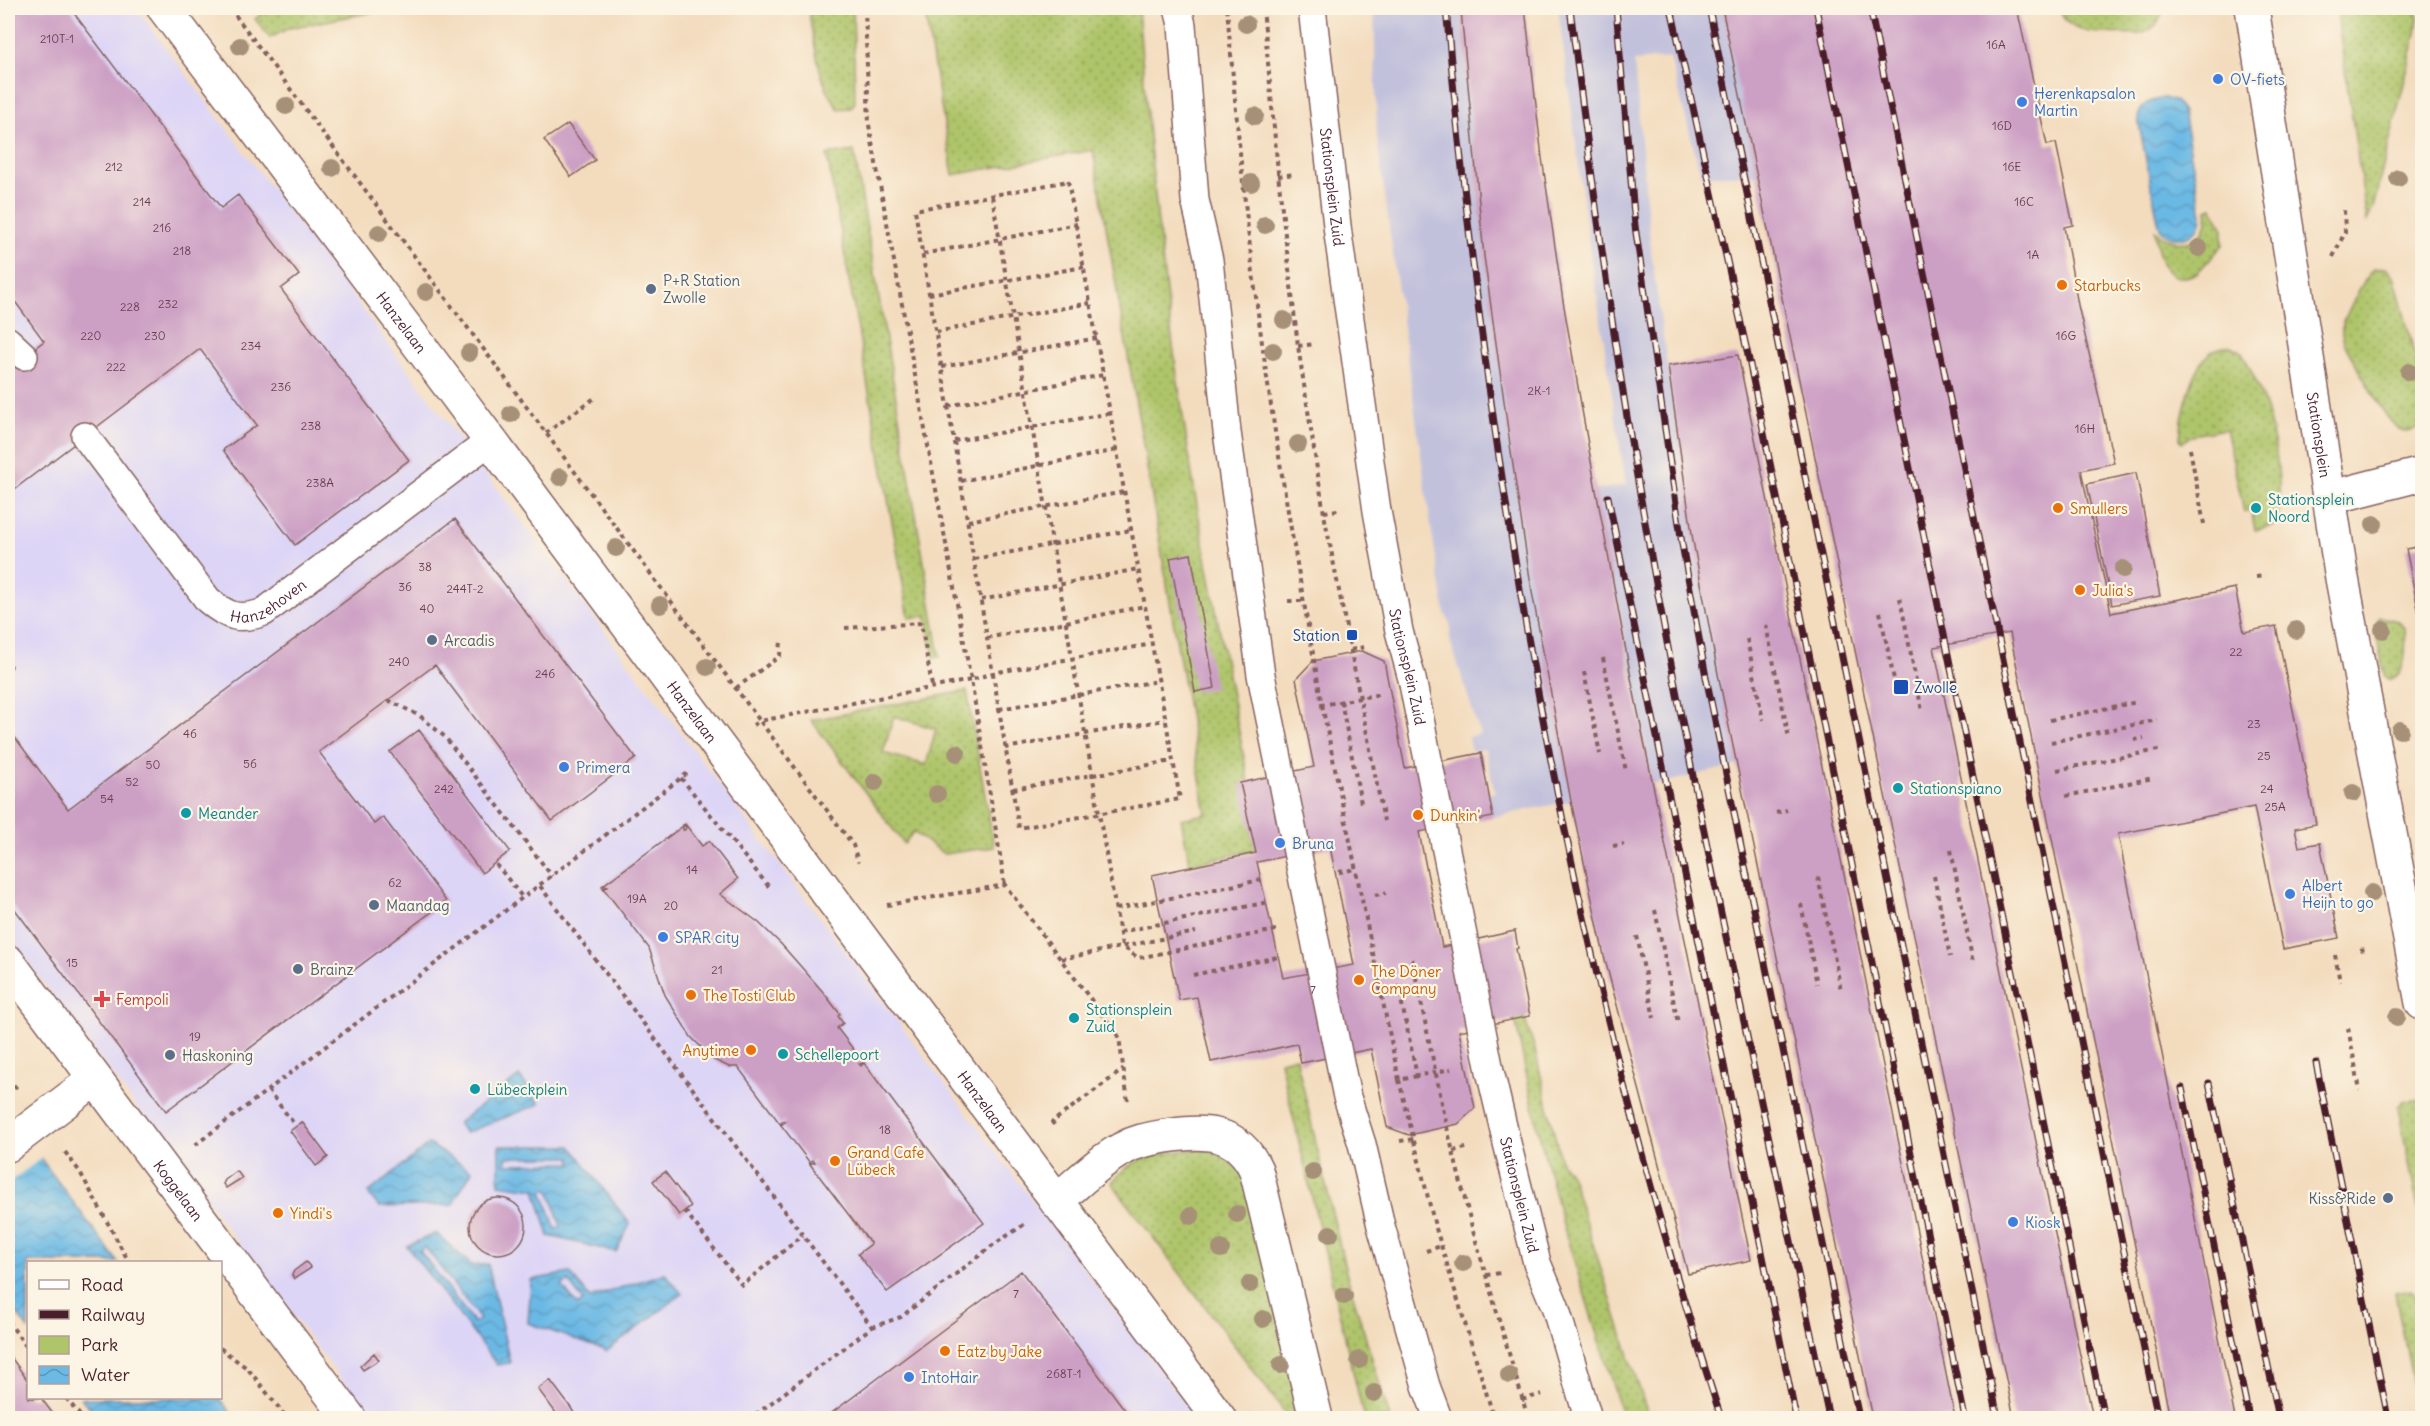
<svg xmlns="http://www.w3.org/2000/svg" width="2430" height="1426" font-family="Delius,sans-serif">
<defs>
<pattern id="green-dots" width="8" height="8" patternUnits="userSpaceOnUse" patternTransform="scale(1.5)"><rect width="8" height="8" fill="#afc56a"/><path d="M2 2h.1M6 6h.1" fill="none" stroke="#909f57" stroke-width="1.8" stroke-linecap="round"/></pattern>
<pattern id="water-waves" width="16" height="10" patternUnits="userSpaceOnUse" patternTransform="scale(1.5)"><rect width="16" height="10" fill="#6bb9e5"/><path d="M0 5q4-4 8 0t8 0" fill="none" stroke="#5a96ba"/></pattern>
</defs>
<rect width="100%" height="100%" fill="#fcf5e5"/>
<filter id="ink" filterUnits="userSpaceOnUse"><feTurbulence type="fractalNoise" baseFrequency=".0167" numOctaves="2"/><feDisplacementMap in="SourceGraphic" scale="12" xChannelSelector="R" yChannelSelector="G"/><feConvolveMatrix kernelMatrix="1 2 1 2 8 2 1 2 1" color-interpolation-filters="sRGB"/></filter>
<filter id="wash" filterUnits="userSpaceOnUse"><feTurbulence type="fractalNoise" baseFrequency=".008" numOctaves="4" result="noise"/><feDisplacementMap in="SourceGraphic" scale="24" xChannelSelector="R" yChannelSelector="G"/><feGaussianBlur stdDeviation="1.35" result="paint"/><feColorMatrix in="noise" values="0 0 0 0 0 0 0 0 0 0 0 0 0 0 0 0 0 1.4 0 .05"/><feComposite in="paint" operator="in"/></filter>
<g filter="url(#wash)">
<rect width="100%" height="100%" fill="#f3dcbe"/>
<path fill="#ddd5f6" d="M8,8h128l1060,1410h-826l-362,-482z"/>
<path fill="#c2c1dc" d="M1374,8h86l24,248 28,203 20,133 39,209 -88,18 -5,-22 17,-5 -10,-43 -14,2 -3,-14 12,-3 -30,-94v-17l-5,-10 -15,-93 -53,-380z
M1558,8h164l36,167h-57l-31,-117 -36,3 17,191 22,154 20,135 45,224 -76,18h-9l-57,-293 30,-5 -36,-234z"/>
<path fill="url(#green-dots)" stroke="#7c724a" stroke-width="1.5" fill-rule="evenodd" d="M270,8h103l1,4 -85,16 -19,10 -15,-19z
M808,8h45l2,94 -4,6 -14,1c-2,-8 -8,-13 -11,-21 -10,-25 -13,-54 -18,-80z
M924,8h214c12,156 29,312 54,467 20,125 46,250 70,374l-72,15 -9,-45 25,-5 -113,-664 -140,25z
M2060,8h103c-2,15 -10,23 -25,26 -26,-2 -72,6 -78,-26z
M2339,8h77l2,9 -2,17 -43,174 -6,13 -29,-200z
M854,151l86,506 -6,1 -8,-42 -17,2 -82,-463z
M2213,207l10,22v16l-25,27c-34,19 -41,-18 -43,-42 21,23 57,13 52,-21z
M2386,268l9,10 27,106v41c-7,5 -13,8 -22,4 -13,-4 -45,-67 -54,-82 -2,-6 -5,-12 -4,-19 3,-13 22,-50 32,-59z
M2231,346l9,4c29,48 44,115 38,170l-3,5 -20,5 -4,-19 -7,1 -18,-83 -34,6 -10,8 -2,-2c1,-25 11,-73 32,-90 5,-3 13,-4 19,-5z
M2380,617l18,4 7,8c1,15 3,49 -17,50l-4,-4 -9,-49z
M967,691l27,156 -50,7 -31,-22 -9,12 -93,-124zM894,716l42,13 -10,36 -43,-12z
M1522,1012l12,34 27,116 10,14 78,242h-26l-61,-196 -24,-92 -24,-116z
M1296,1057l50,215 44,146h-26l-84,-357z
M2421,1099l1,8v120l-24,-119 5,-6z
M1197,1149c22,2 33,11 47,27l60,242h-15l-177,-235c17,-28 55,-30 85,-34z
M2411,1290l11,16v112h-2l-25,-125z"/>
<path fill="url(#water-waves)" stroke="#5a6c88" stroke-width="1.5" fill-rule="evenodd" d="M2164,98l12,4 7,10 19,103c1,23 -33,32 -43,11l-21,-107c2,-16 12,-18 26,-21z
M519,1076l21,28 -75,29 -7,-10z
M8,1115l110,147h-90v67l-20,-28z
M429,1144l43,27 -20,34 -73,2 -11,-14z
M499,1146h72l59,78 -14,28 -67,-16 -14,-47 -36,-5zM506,1157h65l1,6 -66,1zM549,1189l12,38 -5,2 -14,-38z
M436,1233l36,33 16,-2 22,99 -13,2 -90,-119zM425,1247l55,72 -6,4 -54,-72z
M570,1273l20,25 75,-25 17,21 -75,57 -79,-28 3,-43zM568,1281l15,20 -5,5 -16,-20z
M81,1398h138l16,20h-138z"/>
<path fill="#f3dcbe" d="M8,1112l35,45 -35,26z"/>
<g id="blocks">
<path fill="#cc9fc4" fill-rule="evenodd" d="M8,8h62l151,200 17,-13 61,80 -18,14 128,171 -114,85 -72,-95 34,-25 -57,-76 -192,145v-126l36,-27 -36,-49z
M1489,8h36l17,150 21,143 33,189 36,193 119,577 -63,14 -84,-318 -33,-155 -39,-209 -20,-133 -28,-203 -23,-245z
M1722,8h295l30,137 9,-2 17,82 -9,2 14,78 36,158 -33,7 30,143 124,-25 9,44 32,-6 40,198 -21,4 4,19 21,-4 19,95 -56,11 -29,-142 -136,27 117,584h-65l-160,-785 -76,14 159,771h-79z
M568,124l27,36 -24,17 -27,-37z
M1738,355l217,1063h-82l-155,-744 -25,-133 -25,-175z
M2136,473l24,123 -48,9 -25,-121z
M455,519l181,239 -84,63 -117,-156 -111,83 -5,4 55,72 9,-7 63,84 -280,210 -158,-211v-172l60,81z
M2422,546v78h-1l-15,-75z
M1191,554l24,134 -20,4 -25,-134z
M1362,651l22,10 21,107 76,-15 12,64 -74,15 23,115 73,-16 3,17 -2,1 14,67 -71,15 16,77 -17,16 -49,11 -22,-8 -16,-78 -70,14 -4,-19 -86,18 -14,-65 -18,3 -27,-125 104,-22 -16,-70 74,-16 -18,-88 17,-18zM1330,847l24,118 -71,13 -26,-116z
M419,730l91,121 -28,22 -92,-121z
M685,824l17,22 7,-5 29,38 -18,15 38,28 23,22 43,49 16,21 -2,2 5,7 -6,5 27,35 -5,1 2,2 3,-3 120,160 -97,69 -29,-38 13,-10 -61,-80 5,-2 -3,-2 -2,3 -29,-38 4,-3 -3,-1 -1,4 -43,-58h-9l-15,-7 -23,-23 -26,-42 -16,-47 -45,-59 4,-3 -3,-1 -1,4 -2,-3 81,-60v4h2l1,-3 -3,-2z
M302,1122l26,35 -12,9 -26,-35z
M237,1171l5,7 -16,10 -3,-4 2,-4z
M665,1172l26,34 -12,9 -26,-34z
M470 1226a28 28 0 1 1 56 0a28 28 0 1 1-56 0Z
M306,1262l5,6 -17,11 -2,-4 2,-4z
M1021,1271l110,147h-306l191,-143z
M8,1353l20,28v17h13l15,20h-48z
M374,1353l5,7 -16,10 -3,-4z
M550,1380l21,28 6,10 -18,-1 -21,-28z"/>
</g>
</g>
<g filter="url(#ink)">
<use href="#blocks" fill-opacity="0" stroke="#85615e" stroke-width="1.5"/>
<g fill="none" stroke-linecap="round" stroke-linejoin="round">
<defs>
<g id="service">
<path d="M1178,8l4,17 13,175 14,60 18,172 34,243 86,422 15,47 19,82 45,160 12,32"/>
<path id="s1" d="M1312,8l26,226 39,277 22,120 13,48 78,392 16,68 31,124 18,43 33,112"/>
<path d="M8,341l16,15"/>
<path id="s2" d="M85,436l123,164c20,17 31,21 56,12l226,-171"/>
</g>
<g id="minor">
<path d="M2329,498l93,-24"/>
<path id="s3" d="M8,962l341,456"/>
<path d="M8,1145l87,-66"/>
<path d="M1056,1201c21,-17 42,-39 66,-52 14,-8 28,-10 44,-13 38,-6 72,-6 90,34l60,248"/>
</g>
<g id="tertiary">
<path id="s4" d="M164,8l255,337 800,1073"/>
<path id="s5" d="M2252,8l89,565 81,430"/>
</g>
</defs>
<use href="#service" stroke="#85615e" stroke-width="30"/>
<use href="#minor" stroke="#85615e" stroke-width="36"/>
<use href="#tertiary" stroke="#85615e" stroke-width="36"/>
<path stroke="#85615e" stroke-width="4" stroke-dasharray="4.5 4.5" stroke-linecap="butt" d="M230,8l530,713 211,-41 34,205
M865,8l4,117 102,555 22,-7 159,-29
M1227,8c10,118 21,238 38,356 16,114 37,227 57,341l54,-10v1
M1263,8l16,175 19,163 26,168 60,307
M1278,176l17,-2
M1068,181l112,618 -161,29 -104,-618z
M992,196l130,750 16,12 138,-28
M923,254l154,-30
M2333,257l12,-25 -1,-22
M929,294l155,-27
M936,332l154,-29
M1298,346l17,-2
M942,367l155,-29
M948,406l155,-31
M546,433l50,-36
M954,441l157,-28
M2190,449l14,75
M961,481l156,-31
M1324,512l14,-2
M968,521l156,-29
M974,559l157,-29
M2256,577l9,-1
M1900,598l22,113
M981,600l157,-31
M1288,601h15
M1880,612l17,82
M1766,625l23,113
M845,628l76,-5 11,63
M987,638l158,-32
M1747,639l16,81
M1351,650l13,-3
M1603,658l23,113
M8,666l7,1
M1584,672l16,82
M736,688l44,-32 1,-16
M388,700l32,16 25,21 107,139
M1341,701l20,102
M1322,705l77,375
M999,709l159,-28
M2050,720l87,-18
M753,725l7,-4 93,124 5,17
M2134,740l10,-2
M2051,742l106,-22
M1005,748l160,-28
M2057,770l106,-21
M681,778l88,109
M1910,786l11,-3
M1013,789l159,-28
M2066,796l87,-18
M1776,813l11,-3
M1613,846l11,-2
M1951,850l22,113
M496,864l27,34
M1339,872l17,-3
M1934,876l16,81
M1818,877l23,113
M540,886l332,441 -121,91
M1375,895l11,-2
M1801,904l16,80
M887,905l118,-20 114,152 9,65
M1116,909l145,-29
M1655,910l23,113
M1120,932l149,-30
M1637,936l17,82
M2360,950l6,-1
M2335,955l5,27
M1061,959l135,-27
M1412,959l36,173 25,99 55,187
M1193,975l85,-18
M1398,985l19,91 34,-7
M2348,1028l12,62
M1417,1076l-18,4 35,142 60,196
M8,1078l9,11
M268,1090l27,35
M1054,1125l-2,-3 72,-53
M1400,1141l14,-2
M195,1145l494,-373
M1453,1151l17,-4
M65,1152l15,20 49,90
M685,1211l57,74 61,-50
M1426,1251l15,-5
M1486,1275l15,-2
M8,1321l20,28
M872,1327l29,-10 92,-72 32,-21
M220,1348l28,21 39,49
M66,1398l16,20
M1522,1400l20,-6
M1480,1418l13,-4"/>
<use href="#service" stroke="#fff" stroke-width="27"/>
<use href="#minor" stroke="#fff" stroke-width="33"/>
<use href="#tertiary" stroke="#fff" stroke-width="33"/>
<defs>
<path id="rail" d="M1446,8c43,478 125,954 275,1410
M1570,8c18,140 36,281 59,421 55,332 130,660 200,989
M1616,8l19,218 47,318 24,133 153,741
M1671,8l78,352 216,1058
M1709,8l289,1410
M1816,8l288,1410
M1870,8l288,1410
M1608,497l188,921
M2316,1063l72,355
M2209,1083l70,335
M2182,1088l67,330"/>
</defs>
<use href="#rail" stroke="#4a1f2b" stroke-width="7"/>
<use href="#rail" stroke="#fcf5e5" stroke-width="4.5" stroke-dasharray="14" stroke-linecap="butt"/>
</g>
<g fill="#a79078">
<circle cx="1246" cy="24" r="9"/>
<circle cx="240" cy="46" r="9"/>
<circle cx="286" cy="106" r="9"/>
<circle cx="1255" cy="116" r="9"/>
<circle cx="332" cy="168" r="9"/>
<circle cx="2398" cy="178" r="9"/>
<circle cx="1251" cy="183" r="9"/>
<circle cx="1265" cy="225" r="9"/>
<circle cx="379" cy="233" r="9"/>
<circle cx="2199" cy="248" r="9"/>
<circle cx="426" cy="292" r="9"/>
<circle cx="1284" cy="320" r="9"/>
<circle cx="1273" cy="351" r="9"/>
<circle cx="469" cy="353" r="9"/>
<circle cx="2409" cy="372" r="9"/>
<circle cx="511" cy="414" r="9"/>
<circle cx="1298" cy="444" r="9"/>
<circle cx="560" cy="477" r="9"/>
<circle cx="2374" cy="524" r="9"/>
<circle cx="616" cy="548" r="9"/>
<circle cx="2123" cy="569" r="9"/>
<circle cx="660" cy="605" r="9"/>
<circle cx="2296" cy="630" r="9"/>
<circle cx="2383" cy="630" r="9"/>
<circle cx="707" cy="667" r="9"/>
<circle cx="2400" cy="730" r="9"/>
<circle cx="957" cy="753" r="9"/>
<circle cx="875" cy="782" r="9"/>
<circle cx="2353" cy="793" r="9"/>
<circle cx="937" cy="794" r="9"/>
<circle cx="2372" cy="893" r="9"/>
<circle cx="2397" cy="1017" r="9"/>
<circle cx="1313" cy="1172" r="9"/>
<circle cx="1237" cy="1214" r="9"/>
<circle cx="1191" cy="1216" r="9"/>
<circle cx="1330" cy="1234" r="9"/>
<circle cx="1221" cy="1249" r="9"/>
<circle cx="1463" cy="1263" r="9"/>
<circle cx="1250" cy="1284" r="9"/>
<circle cx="1344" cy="1296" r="9"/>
<circle cx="1263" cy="1319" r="9"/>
<circle cx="1359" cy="1360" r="9"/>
<circle cx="1281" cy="1365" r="9"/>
<circle cx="1509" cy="1375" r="9"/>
<circle cx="1374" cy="1393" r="9"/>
</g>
</g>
<g fill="#3f7fe0" stroke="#fcf5e5" stroke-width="2">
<circle cx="2218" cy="79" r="6"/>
<circle cx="2022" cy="102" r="6"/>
<circle cx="564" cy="767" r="6"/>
<circle cx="1280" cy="843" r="6"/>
<circle cx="2290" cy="894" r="6"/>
<circle cx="663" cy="937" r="6"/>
<circle cx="2013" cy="1222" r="6"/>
<circle cx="909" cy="1377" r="6"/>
</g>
<g fill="#e8710a" stroke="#fcf5e5" stroke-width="2">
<circle cx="2062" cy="285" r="6"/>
<circle cx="2058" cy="508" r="6"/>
<circle cx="2080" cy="590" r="6"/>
<circle cx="1418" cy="815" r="6"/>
<circle cx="1359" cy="980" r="6"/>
<circle cx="691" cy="995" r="6"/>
<circle cx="751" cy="1050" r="6"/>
<circle cx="835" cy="1161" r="6"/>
<circle cx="278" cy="1213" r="6"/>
<circle cx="945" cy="1351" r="6"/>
</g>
<g fill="#5c6f8a" stroke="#fcf5e5" stroke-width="2">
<circle cx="651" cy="289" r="6"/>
<circle cx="432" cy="640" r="6"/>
<circle cx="374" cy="905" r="6"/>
<circle cx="298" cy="969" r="6"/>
<circle cx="170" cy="1055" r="6"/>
<circle cx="2388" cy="1198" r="6"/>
</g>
<g fill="#0f9aa8" stroke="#fcf5e5" stroke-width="2">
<circle cx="2256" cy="508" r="6"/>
<circle cx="1898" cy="788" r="6"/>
<circle cx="186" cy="813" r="6"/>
<circle cx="1074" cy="1018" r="6"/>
<circle cx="783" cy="1054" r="6"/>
<circle cx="475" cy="1089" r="6"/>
</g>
<g fill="#1a4fb4" stroke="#fcf5e5" stroke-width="2">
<rect x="1346" y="629" width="12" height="12" rx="3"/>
<rect x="1893" y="679" width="16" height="16" rx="3"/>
</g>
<path fill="#e0444e" stroke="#fcf5e5" stroke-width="2" d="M99 990h6v6h6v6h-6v6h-6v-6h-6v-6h6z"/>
<g text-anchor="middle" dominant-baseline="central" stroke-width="4.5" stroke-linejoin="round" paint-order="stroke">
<g font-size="12" fill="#6a3f51">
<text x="57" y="38">210T-1</text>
<text x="1996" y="44">16A</text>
<text x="2002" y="125">16D</text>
<text x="114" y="166">212</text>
<text x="2012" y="166">16E</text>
<text x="142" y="201">214</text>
<text x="2024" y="201">16C</text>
<text x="162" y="227">216</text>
<text x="182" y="250">218</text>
<text x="2033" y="254">1A</text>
<text x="168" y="303">232</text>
<text x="130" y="306">228</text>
<text x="91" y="335">220</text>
<text x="155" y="335">230</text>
<text x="2066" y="335">16G</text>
<text x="251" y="345">234</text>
<text x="116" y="366">222</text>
<text x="281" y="386">236</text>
<text x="1539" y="390">2K-1</text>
<text x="311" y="425">238</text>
<text x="2085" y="428">16H</text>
<text x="320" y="482">238A</text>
<text x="425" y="566">38</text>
<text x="405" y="586">36</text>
<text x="465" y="588">244T-2</text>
<text x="427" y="608">40</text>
<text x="2236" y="651">22</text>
<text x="399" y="661">240</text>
<text x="545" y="673">246</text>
<text x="2254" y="723">23</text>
<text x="190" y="733">46</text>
<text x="2264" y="755">25</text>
<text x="250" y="763">56</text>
<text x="153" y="764">50</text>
<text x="132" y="781">52</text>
<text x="444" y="788">242</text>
<text x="2267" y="788">24</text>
<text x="107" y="798">54</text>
<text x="2275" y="806">25A</text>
<text x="692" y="869">14</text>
<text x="395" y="882">62</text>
<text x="637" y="898">19A</text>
<text x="671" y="905">20</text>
<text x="72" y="962">15</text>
<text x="717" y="969">21</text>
<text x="1313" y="989">7</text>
<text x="195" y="1036">19</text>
<text x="885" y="1129">18</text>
<text x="1016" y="1293">7</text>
<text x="1064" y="1373">268T-1</text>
</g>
<g font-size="15" fill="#366cbe" stroke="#fcf5e5" text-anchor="start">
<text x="2230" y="79">OV-fiets</text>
<text x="2034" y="93">Herenkapsalon<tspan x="2034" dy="17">Martin</tspan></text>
<text x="576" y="767">Primera</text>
<text x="1292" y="843">Bruna</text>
<text x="2302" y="885">Albert<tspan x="2302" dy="17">Heijn to go</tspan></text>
<text x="675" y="937">SPAR city</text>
<text x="2025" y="1222">Kiosk</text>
<text x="921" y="1377">IntoHair</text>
</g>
<g font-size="15" fill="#4a1f2b" stroke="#fcf5e5">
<text stroke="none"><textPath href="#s1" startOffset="180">Stationsplein Zuid</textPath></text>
<text stroke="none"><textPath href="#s4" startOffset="394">Hanzelaan</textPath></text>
<text stroke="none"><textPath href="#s5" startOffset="432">Stationsplein</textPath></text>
<text stroke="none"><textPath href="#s2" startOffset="274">Hanzehoven</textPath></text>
<text stroke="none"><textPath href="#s1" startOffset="666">Stationsplein Zuid</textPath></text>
<text stroke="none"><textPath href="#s4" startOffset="880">Hanzelaan</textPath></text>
<text stroke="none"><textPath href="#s4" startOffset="1366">Hanzelaan</textPath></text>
<text stroke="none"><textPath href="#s3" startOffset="285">Koggelaan</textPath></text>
<text stroke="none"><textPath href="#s1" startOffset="1206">Stationsplein Zuid</textPath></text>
</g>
<g font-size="15" fill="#4e5e75" stroke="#fcf5e5" text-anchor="start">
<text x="663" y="280">P+R Station<tspan x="663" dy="17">Zwolle</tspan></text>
<text x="444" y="640">Arcadis</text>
<text x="386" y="905">Maandag</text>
<text x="310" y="969">Brainz</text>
<text x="182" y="1055">Haskoning</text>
<text x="2376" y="1198" text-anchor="end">Kiss&amp;Ride</text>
</g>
<g font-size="15" fill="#c56008" stroke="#fcf5e5" text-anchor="start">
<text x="2074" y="285">Starbucks</text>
<text x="2070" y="508">Smullers</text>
<text x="2092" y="590">Julia's</text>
<text x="1430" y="815">Dunkin'</text>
<text x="1371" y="971">The Döner<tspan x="1371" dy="17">Company</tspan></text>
<text x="703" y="995">The Tosti Club</text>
<text x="739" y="1050" text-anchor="end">Anytime</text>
<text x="847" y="1152">Grand Cafe<tspan x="847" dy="17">Lübeck</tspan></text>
<text x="290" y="1213">Yindi's</text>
<text x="957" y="1351">Eatz by Jake</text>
</g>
<g font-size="15" fill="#0d838f" stroke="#fcf5e5" text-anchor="start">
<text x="2268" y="499">Stationsplein<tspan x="2268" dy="17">Noord</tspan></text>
<text x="1910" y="788">Stationspiano</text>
<text x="198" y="813">Meander</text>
<text x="1086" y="1009">Stationsplein<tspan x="1086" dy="17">Zuid</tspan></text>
<text x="795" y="1054">Schellepoort</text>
<text x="487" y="1089">Lübeckplein</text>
</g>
<g font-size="15" fill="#164399" stroke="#fcf5e5" text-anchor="end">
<text x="1340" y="635">Station</text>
<text x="1914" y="687" text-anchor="start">Zwolle</text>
</g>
<g font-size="15" fill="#be3a42" stroke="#fcf5e5" text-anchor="start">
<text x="116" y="999">Fempoli</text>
</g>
</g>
<rect width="2430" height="1426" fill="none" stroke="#fcf5e5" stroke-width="30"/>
<rect x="27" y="1261" width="195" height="138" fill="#fcf5e5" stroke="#b59f9b" stroke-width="1.5"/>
<rect x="39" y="1280" width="30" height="9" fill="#ffffff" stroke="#b59f9b" stroke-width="1.5"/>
<text x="81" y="1291" font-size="18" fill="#4a1f2b">Road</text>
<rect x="39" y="1310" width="30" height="9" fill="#4a1f2b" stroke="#b59f9b" stroke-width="1.5"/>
<text x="81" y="1321" font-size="18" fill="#4a1f2b">Railway</text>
<rect x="39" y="1336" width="30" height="18" fill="#afc56a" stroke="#b59f9b" stroke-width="1.5"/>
<text x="81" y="1351" font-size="18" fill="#4a1f2b">Park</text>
<rect x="39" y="1366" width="30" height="18" fill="url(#water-waves)" stroke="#b59f9b" stroke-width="1.5"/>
<text x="81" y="1381" font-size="18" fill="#4a1f2b">Water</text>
</svg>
